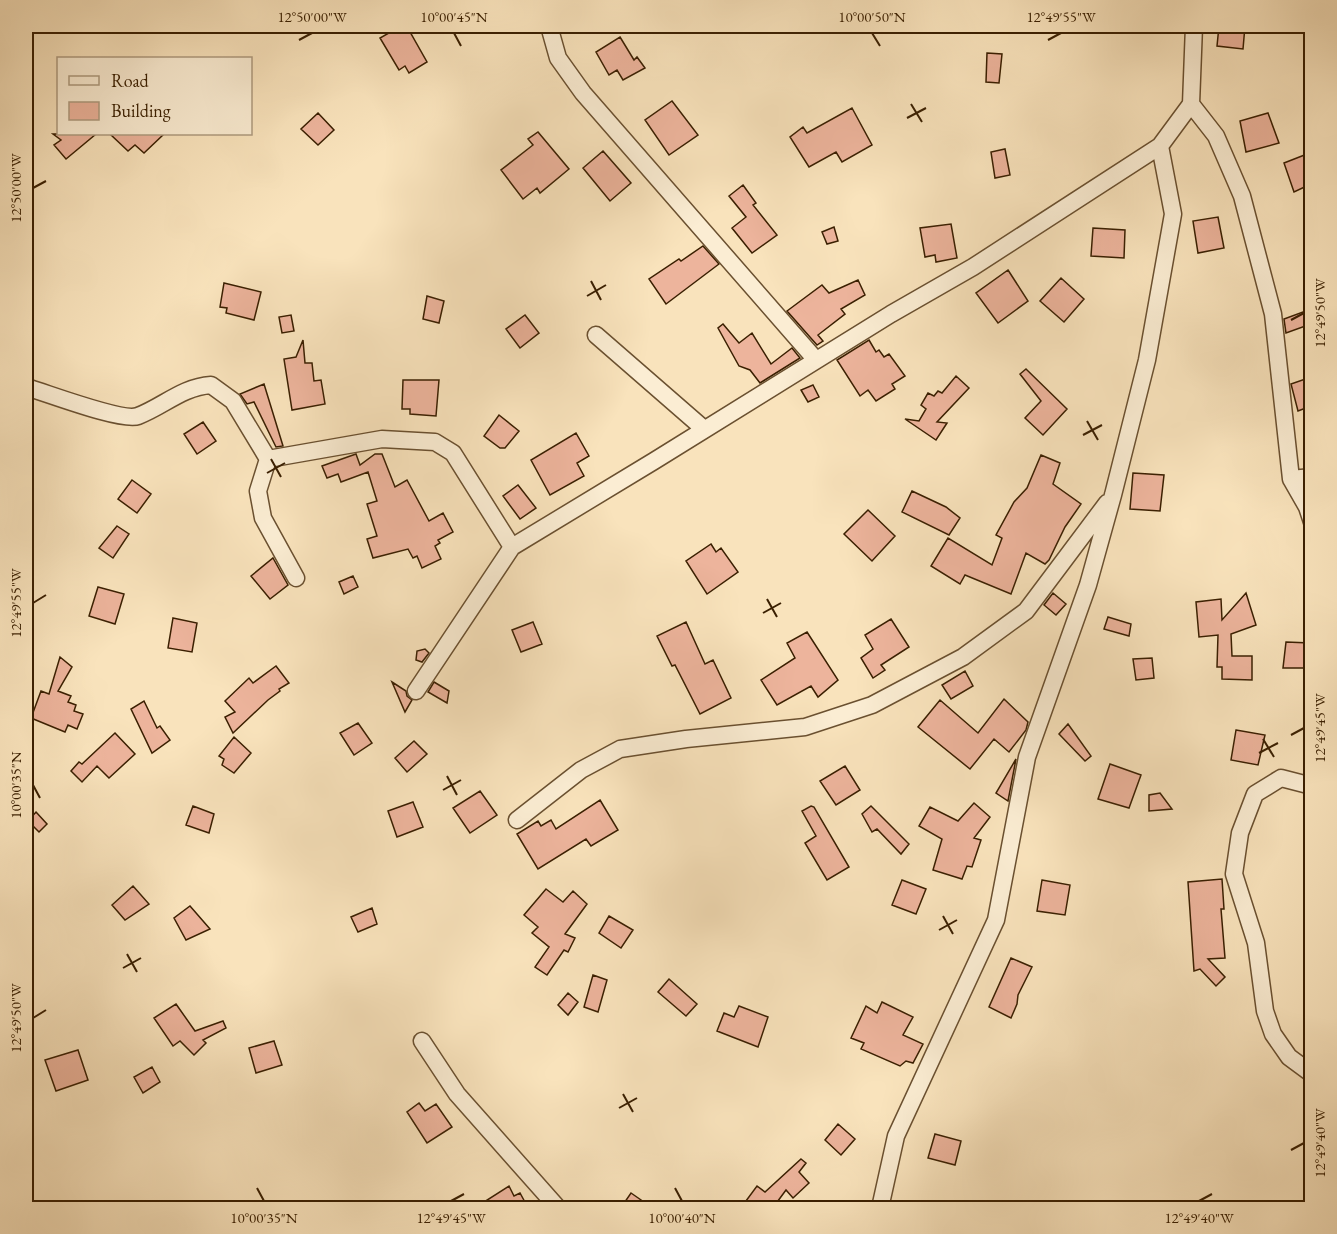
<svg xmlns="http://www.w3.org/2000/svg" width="1337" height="1234" font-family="'EB Garamond',serif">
<rect width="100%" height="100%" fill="#f9e3bc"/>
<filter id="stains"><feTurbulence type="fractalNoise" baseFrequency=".00333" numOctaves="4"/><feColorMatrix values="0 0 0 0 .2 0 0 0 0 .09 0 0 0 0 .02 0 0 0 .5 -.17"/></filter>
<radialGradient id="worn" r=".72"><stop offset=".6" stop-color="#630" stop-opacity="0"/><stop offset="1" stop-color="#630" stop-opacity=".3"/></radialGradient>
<path fill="#edb49c" stroke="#3a1f01" stroke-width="1.5" d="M401,26h4l5,6 17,30 -18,11 -4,-7 -6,4 -19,-32z
M1219,26h26l-2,23 -26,-3z
M620,37l14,23 3,-3 8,11 -22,12 -6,-10 -8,5 -13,-23z
M987,53l15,1 -3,29 -13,-1z
M672,101l26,34 -29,20 -24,-35z
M852,108l20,37 -30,17 -6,-10 -27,15 -19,-30 13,-10 4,6z
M318,113l16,17 -16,15 -17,-16z
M1268,113l11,30 -33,9 -6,-31z
M538,132l31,37 -29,24 -3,-5 -14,11 -22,-29 32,-25 -5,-6z
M53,134h43l-30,25 -12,-14 7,-5z
M110,134h54l-20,19 -9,-8 -7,6z
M1005,149l5,26 -15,3 -4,-26z
M603,151l28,32 -21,18 -27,-33z
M1307,154l4,10v20l-17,8 -10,-29z
M743,185l13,18 -3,2 24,30 -25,18 -20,-25 14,-11 -17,-21z
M1218,217l6,31 -26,5 -5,-32z
M951,224l6,34 -21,4 -1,-7 -10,2 -5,-29z
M834,227l4,14 -11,3 -5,-12z
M1093,228l32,2 -1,28 -33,-2z
M703,246l16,18 -53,40 -17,-25 30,-20 2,2z
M1008,270l20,31 -30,22 -22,-30z
M1061,278l23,21 -20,23 -24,-21z
M858,280l7,15 -24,14 4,5 -27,21 5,6 -6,4 -30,-34 35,-26 7,8z
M224,283l37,9 -7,28 -28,-7 1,-5 -7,-1z
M427,296l17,5 -5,22 -16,-4z
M1311,309v15l-25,9 -2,-14z
M291,315l3,16 -12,2 -3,-16z
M525,315l14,18 -19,15 -14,-19z
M723,324l16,19 13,-10 19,31 21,-16 8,10 -40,25 -10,-13 -11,-4 -21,-38z
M303,340l2,23h7l2,18 7,-1 4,24 -33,6 -8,-51 12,-2z
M869,340l7,12 3,-2 5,7 5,-3 16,22 -13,8 3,5 -19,12 -8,-11 -8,6 -23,-36z
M1026,369l41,40 -24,26 -18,-17 16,-17 -21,-27z
M956,376l13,12 -32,34 10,1 -11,17 -31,-21 14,2 7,-12 -5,-4 7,-12 6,3 4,-5 4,2z
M1311,377v29l-13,5 -7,-27z
M403,380h36l-3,36 -26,-2v-5h-8z
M264,384l19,62 -7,1 -22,-45 -7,2 -7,-10z
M813,385l6,12 -11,5 -7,-12z
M499,415l20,16 -14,17h-5l-16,-12z
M203,422l13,19 -19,13 -13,-20z
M576,433l13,23 -12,7 7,13 -34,19 -19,-35z
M356,454l4,11 15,-11h7l13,33 12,-7 22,41 14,-8 10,19 -15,8 2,3 -5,3 6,13 -19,9 -5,-12 -4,2 -5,-9 -35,9 -6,-19 10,-3 -10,-32 10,-3 -9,-29 -27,10 -3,-8 -11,4 -5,-12z
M1041,455l19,8 -7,21 28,20 -16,23 -16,33 -4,4 -19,-11 -15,41 -46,-19 -5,9 -29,-18 17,-28 44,27 10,-27 -6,-3 18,-33 13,-14z
M1133,473l31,2 -4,36 -30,-2z
M132,480l19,14 -14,19 -19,-14z
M518,485l18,23 -16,11 -17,-23z
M912,491l34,16 14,11 -11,17 -47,-23z
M868,510l27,26 -23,25 -28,-27z
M117,526l12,8 -16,24 -14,-10z
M711,544l5,8 5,-4 17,24 -31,22 -21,-33z
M273,558l15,27 -18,14 -19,-23z
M353,576l5,11 -14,7 -5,-12z
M98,587l26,7 -9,30 -26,-8z
M1053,593l13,11 -10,11 -12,-10z
M1246,593l10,32 -25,9 1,22h20v24l-30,-1v-12h-5l1,-32 -19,2 -3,-35 25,-3 1,21z
M1108,617l23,7 -2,12 -25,-7z
M173,618l24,5 -5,29 -24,-4z
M891,619l18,28 -28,18 4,5 -12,8 -12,-20 12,-9 -8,-14z
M533,622l9,22 -21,8 -9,-22z
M686,622l19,42 8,-4 18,38 -31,16 -25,-49 -3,1 -15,-30z
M807,632l31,48 -20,17 -7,-11 -34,19 -16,-25 34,-22 -8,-15z
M1286,642l24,1 -1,25h-26z
M425,649l4,4 -7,9 -6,-2 1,-9z
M60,657l12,10 -14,24 13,5 -3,6 8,3 -2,6 9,3 -6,15 -9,-4 -3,7 -34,-14 10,-27 8,3z
M1152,658l2,20 -18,2 -3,-21z
M276,666l13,17 -10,6 1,2 -12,9 -35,33 -8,-16 10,-5 -10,-11 24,-23 4,5z
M965,671l8,15 -22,13 -9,-14z
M392,682l14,9 1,5 5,4 -7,12z
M434,682l15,9 -2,12 -19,-11z
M1004,699l24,23 -2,8 -17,22 -15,-13 -24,30 -52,-42 22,-27 38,33z
M144,701l13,27 3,-2 10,14 -18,13 -21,-44z
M358,723l14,20 -18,12 -14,-22z
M1068,724l23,32 -6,5 -26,-27z
M1236,730l29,5 -7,30 -27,-5z
M115,733l20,21 -26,24 -12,-12 -15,16 -11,-11 8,-9 3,2z
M234,737l17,16 -17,20 -12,-8 2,-6 -5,-3z
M414,741l13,13 -20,18 -12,-14z
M1016,759l-8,42 -12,-8z
M1110,764l31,11 -12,33 -31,-9z
M845,766l15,24 -24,15 -16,-24z
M480,791l17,24 -27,18 -17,-25z
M1160,793l12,16 -23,2v-16z
M600,800l18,30 -27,16 -5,-7 -48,30 -21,-35 21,-13 3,5 10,-6 5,9z
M413,802l10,25 -26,10 -9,-26z
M974,803l16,14 -16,21 7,2 -9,27 -5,-1 -5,13 -29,-9 9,-31 -23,-13 11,-19 28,14z
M193,806l21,8 -5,19 -23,-8z
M811,806l3,1 35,60 -22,13 -22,-37 11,-7 -14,-25z
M871,806l38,38 -8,10 -24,-25 -5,3 -10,-18z
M36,812l11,12 -8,8 -11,-11z
M1222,879l2,30h-3l4,49 -17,1 17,18 -9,9 -16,-17 -6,2 -6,-89z
M902,880l24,9 -10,25 -24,-9z
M1042,880l28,5 -5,30 -28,-4z
M133,886l16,18 -24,16 -13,-15z
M546,889l17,13 10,-11 14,13 -22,30 10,4 -7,14 -4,-2 -17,25 -12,-8 14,-20 -17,-14 6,-6 -14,-12z
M190,906l20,23 -24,11 -12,-22z
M372,908l5,16 -19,8 -7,-15z
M609,916l24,14 -12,18 -22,-15z
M1011,958l21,9 -14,28 -1,9 -6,14 -22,-11z
M593,975l14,5 -9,32 -14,-5z
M669,979l28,25 -11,12 -28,-24z
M568,993l10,9 -10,13 -10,-10z
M882,1002l31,15 -10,18 20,9 -10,19 -7,-2 -6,5 -39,-17 3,-6 -13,-5 15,-32 11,7z
M176,1004l19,27 28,-10 3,7 -23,12 3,3 -12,12 -14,-14 -7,5 -19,-28z
M739,1006l29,11 -10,30 -41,-16 7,-18 10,4z
M274,1041l8,24 -26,8 -7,-25z
M78,1050l10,30 -32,11 -11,-31z
M152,1067l8,15 -17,11 -9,-16z
M419,1103l6,8 11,-7 16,23 -25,16 -20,-31z
M838,1124l17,15 -14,16 -16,-15z
M935,1134l26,7 -6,24 -27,-7z
M801,1159l5,4 -7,9 10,11 -16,15 -7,-8 -14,19h-32l17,-23 8,6z
M509,1186l5,10 6,-3 6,11 -5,5h-48z
M631,1193l23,16h-34z"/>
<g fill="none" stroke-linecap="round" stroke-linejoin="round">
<defs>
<path id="minor" d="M549,26l9,32 25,35 233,267
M1191,104l25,32 26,60 31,118 18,165 16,28 5,15
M596,335l108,94
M26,387c21,6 96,35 112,29 26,-10 44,-29 73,-31l22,16 35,58
M1291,479l21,-2
M296,578l-33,-60 -5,-27 10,-32 114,-20 53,3 18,11 59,94
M416,691l96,-144 142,-86 237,-147 82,-47 187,-121
M1312,786l-31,-8 -26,16 -15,39 -6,41 22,69 9,68 8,23 16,23 23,17
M517,820l64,-50 39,-21 66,-10 119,-12 67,-22 91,-48 63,-46 81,-108
M422,1041l35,53 101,114
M880,1208l16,-72 100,-216 31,-163 61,-172 25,-90 34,-135 26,-146 -13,-68 31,-42 3,-78"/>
</defs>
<use href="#minor" stroke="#6a5030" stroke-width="19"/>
<use href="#minor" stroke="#fbedd3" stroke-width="16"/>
</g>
<path fill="none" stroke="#3a1f01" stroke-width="2" d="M454,33l7,13M872,33l8,13M299,40l13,-7M1048,40l13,-7M911,104l11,18M907,118l19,-10M33,188l13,-7M591,281l10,19M587,296l19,-11M1291,320l13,-7M1087,421l11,19M1083,435l19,-10M271,459l10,18M267,473l18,-10M767,599l10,18M33,603l13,-8M763,613l18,-10M1291,735l13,-7M1263,739l11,18M1259,753l19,-10M447,776l10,19M33,785l7,13M443,790l18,-10M943,916l10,18M939,930l18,-10M127,954l10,18M123,968l18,-10M33,1018l13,-8M623,1094l10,18M619,1108l18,-10M1291,1150l13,-7M257,1188l7,13M675,1188l7,13M451,1201l13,-7M1199,1201l13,-7"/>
<rect width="1337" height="1234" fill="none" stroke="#f9e3bc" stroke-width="66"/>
<rect x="57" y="57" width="195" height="78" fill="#fbedd3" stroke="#ae9b7f" stroke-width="1.5"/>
<rect x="69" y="76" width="30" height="9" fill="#fbedd3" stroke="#ae9b7f" stroke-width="1.5"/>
<text x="111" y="87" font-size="18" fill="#3a1f01">Road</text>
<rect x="69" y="102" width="30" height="18" fill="#edb49c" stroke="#ae9b7f" stroke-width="1.5"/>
<text x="111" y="117" font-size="18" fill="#3a1f01">Building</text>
<rect x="33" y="33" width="1271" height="1168" fill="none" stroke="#3a1f01" stroke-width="2"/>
<g font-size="15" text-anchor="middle" fill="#3a1f01">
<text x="312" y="22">12°50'00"W</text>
<text x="454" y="22">10°00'45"N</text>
<text x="872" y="22">10°00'50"N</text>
<text x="1061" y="22">12°49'55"W</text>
<text transform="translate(16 188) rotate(-90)" y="5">12°50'00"W</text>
<text transform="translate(1320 313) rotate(-90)" y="5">12°49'50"W</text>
<text transform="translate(16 603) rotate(-90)" y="5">12°49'55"W</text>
<text transform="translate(1320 728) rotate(-90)" y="5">12°49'45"W</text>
<text transform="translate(16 785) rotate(-90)" y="5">10°00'35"N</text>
<text transform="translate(16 1018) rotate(-90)" y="5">12°49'50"W</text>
<text transform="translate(1320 1143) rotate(-90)" y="5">12°49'40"W</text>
<text x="264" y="1223">10°00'35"N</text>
<text x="451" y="1223">12°49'45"W</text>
<text x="682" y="1223">10°00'40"N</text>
<text x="1199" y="1223">12°49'40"W</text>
</g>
<rect width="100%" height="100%" filter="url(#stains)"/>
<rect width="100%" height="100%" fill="url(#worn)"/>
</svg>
